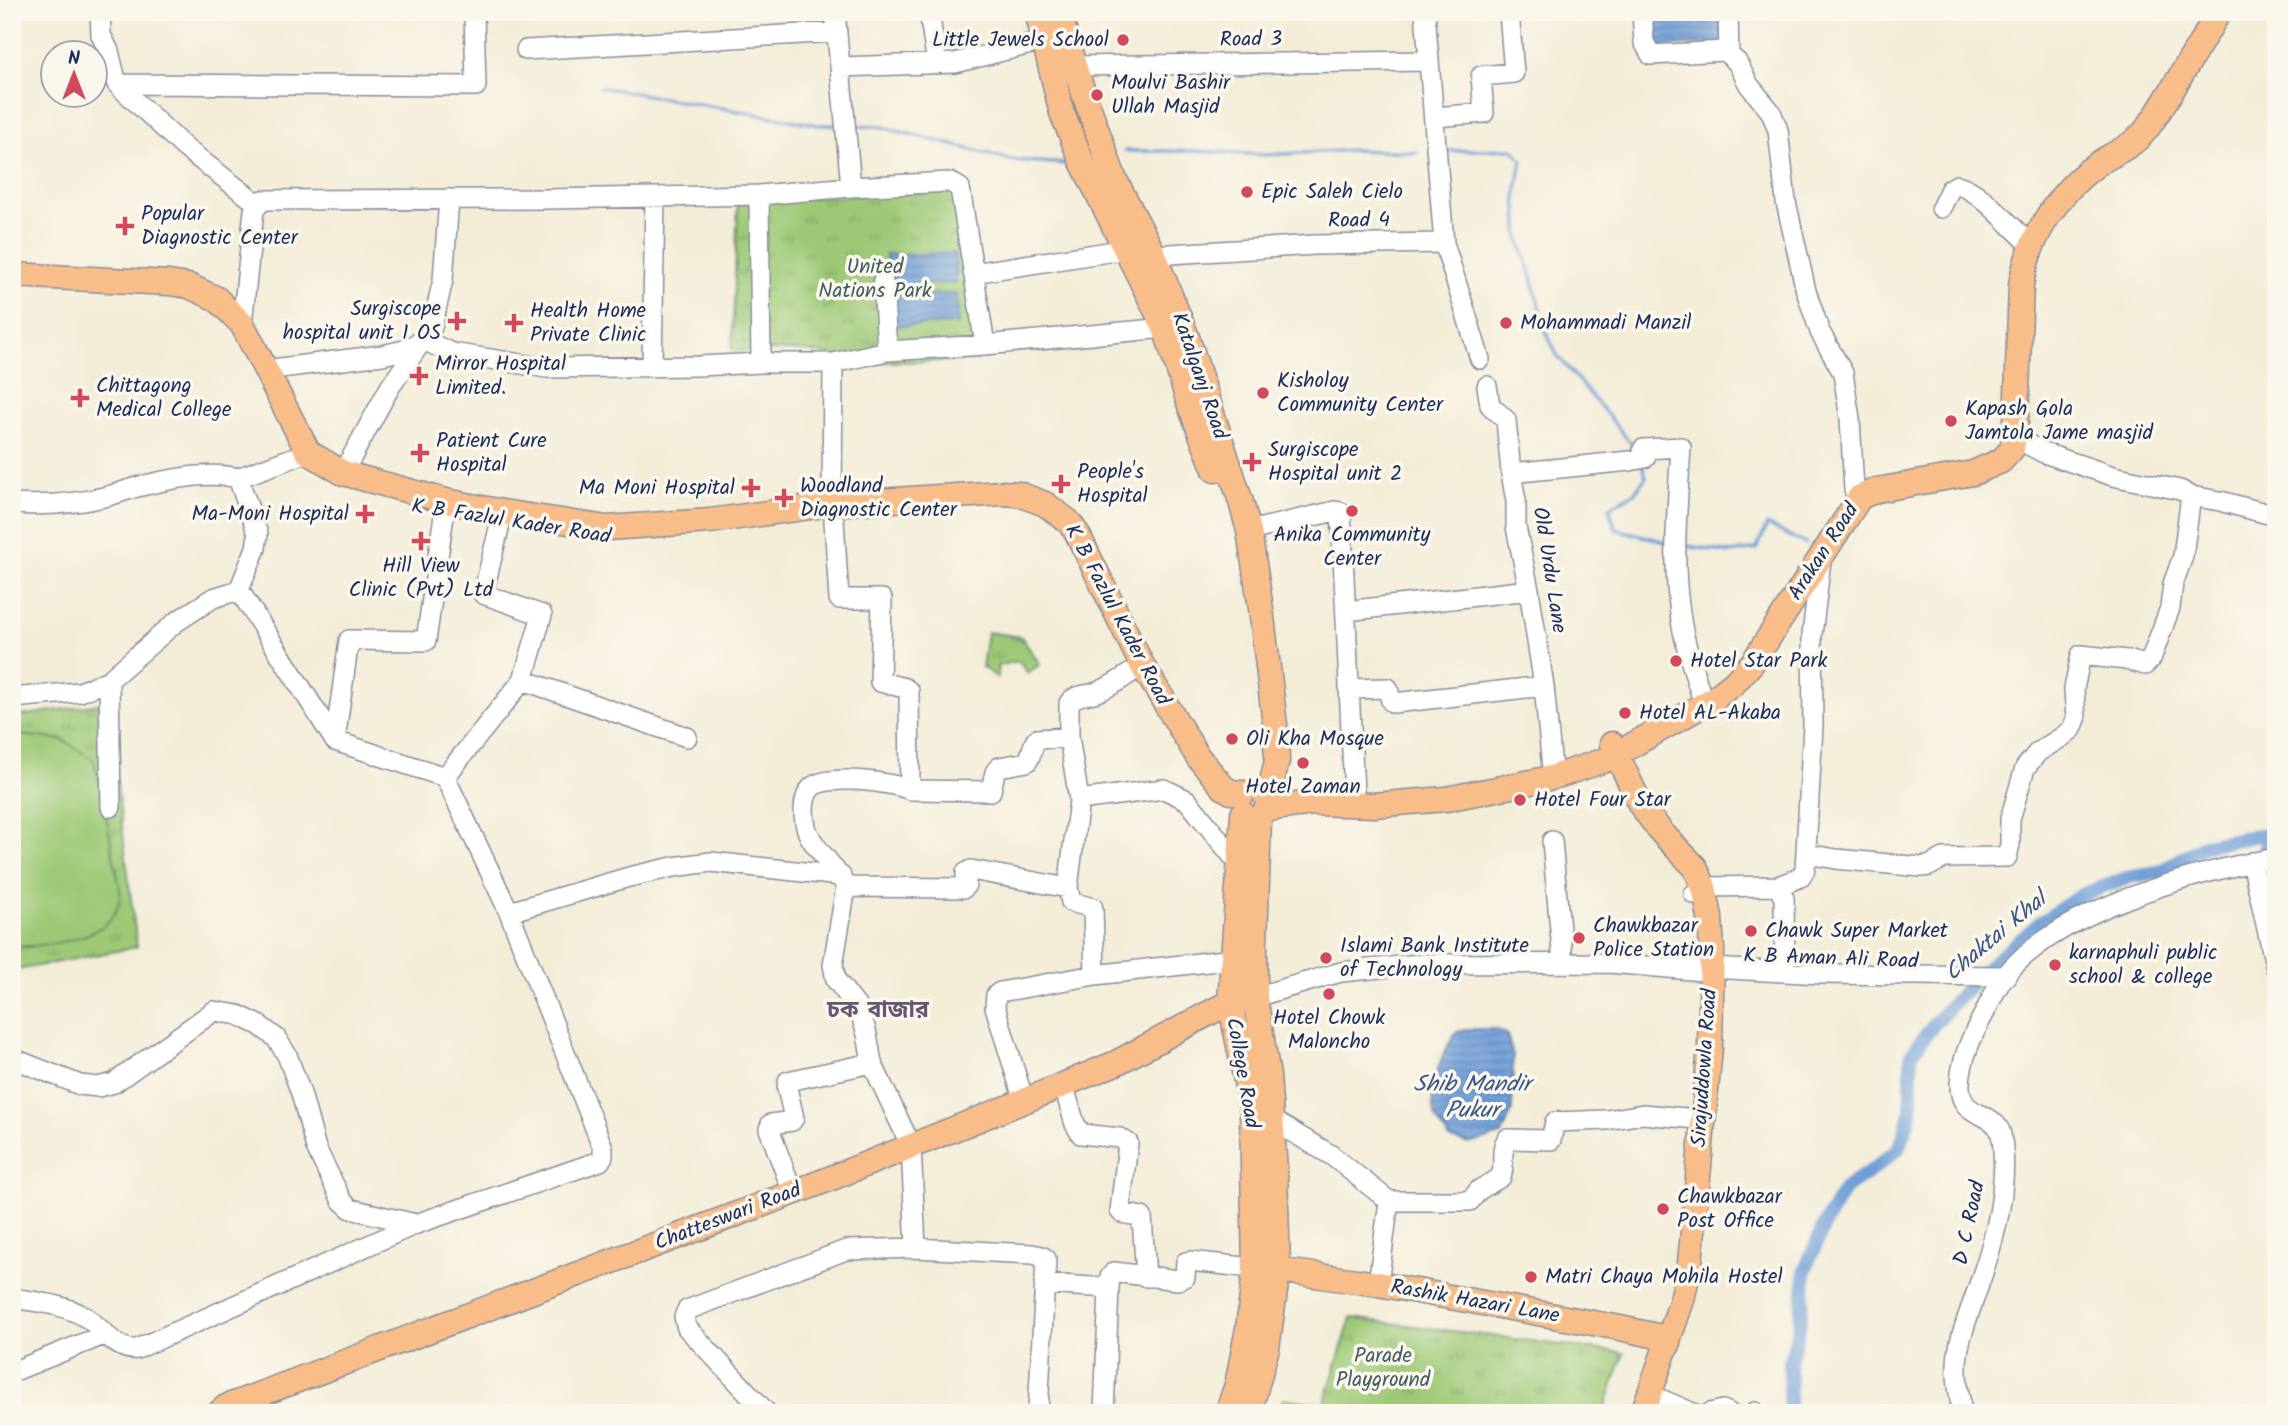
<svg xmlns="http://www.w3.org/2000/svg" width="2288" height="1425" font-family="Kalam,'Noto Sans Bengali',sans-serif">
<defs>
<pattern id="park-tufts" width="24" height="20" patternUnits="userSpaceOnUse" patternTransform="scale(1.75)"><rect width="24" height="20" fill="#9dc976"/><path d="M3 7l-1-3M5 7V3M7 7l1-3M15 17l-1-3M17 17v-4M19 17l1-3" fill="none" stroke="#7fa464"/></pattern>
<pattern id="water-rules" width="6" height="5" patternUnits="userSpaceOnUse" patternTransform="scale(1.75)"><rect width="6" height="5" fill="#6e9dd7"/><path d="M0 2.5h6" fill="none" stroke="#5a80b2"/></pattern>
</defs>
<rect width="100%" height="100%" fill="#fbf7ec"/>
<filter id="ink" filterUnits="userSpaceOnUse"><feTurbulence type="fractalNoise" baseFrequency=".0143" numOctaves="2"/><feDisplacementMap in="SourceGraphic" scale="14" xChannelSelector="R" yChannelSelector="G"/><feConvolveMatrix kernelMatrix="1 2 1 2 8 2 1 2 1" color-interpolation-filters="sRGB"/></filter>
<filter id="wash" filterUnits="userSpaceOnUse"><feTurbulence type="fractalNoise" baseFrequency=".00686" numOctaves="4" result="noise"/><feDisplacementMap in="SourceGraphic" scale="28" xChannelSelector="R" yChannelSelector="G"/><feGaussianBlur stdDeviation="1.57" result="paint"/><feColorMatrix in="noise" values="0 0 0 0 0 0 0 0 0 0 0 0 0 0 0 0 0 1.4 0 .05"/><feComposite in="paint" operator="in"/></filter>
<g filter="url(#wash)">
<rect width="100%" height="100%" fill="#f3edd8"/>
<path fill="url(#park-tufts)" stroke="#5c7c6a" stroke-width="2" d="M957,191l20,169 -122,3c-37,-17 -83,-12 -123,-12l6,-150z
M987,632l34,5 19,27 -12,9 -10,-12 -21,5 1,12 -16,-11z
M107,703l30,244 -125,24v-24h19l32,-207 -51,-6v-17z
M1351,1318l273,35 -21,60h-326l6,-15 41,6z"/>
<path fill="#9dc976" stroke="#5c7c6a" stroke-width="2" d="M12,734l51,6 31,20c7,31 14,63 19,95 2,11 8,31 7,42 -5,44 -74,49 -108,50z"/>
<path fill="url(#water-rules)" stroke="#44669a" stroke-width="2" d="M1651,12h72l-1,31 -69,4z
M955,253l1,30 -69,2 -1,-30z
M957,294l1,30 -69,2 -1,-30z
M1473,1029h22l12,6 6,21 -1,54 -10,25 -33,9 -19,-5c-4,-7 -12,-15 -15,-23 -9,-26 7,-65 22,-84z"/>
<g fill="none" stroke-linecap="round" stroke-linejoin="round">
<path stroke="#6e9dd7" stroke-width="3.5" d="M600,87l219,38h19
M853,126h25l134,34 55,4
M1125,151h71l70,4 88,-5 63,2
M1443,151l70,-2 9,11 -6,36 3,43 13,38 13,53 12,25 78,93
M1642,465l4,12 -12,16 -25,15 7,21 54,14
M1681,545l50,8 26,-4 10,-24 39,19"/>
<path stroke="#6e9dd7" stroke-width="14" d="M2264,834l12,74
M1789,1413l1,-52 8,-28 6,-40 1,-23 20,-47 20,-35 30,-20 25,-21 11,-35v-57l23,-31 44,-48 63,-54 40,-27 51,-19 27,-4 46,-27 71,-13"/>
</g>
</g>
<g filter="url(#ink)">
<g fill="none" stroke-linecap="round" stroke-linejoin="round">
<defs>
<path id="minor" d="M100,12l1,23 8,16 8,33 68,64 73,56
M835,12l16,175
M929,12l8,52
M1425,12l19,231
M1642,12l2,30 7,13 73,-4 13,11 12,23 22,27 7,18 8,72 20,89 14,41 23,41 7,46 4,71 6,7
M1728,12l1,43
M526,50l311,-18
M1074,66l355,-5
M841,67l114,-4 88,-22
M117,84l359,2 -2,-74
M1434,117l50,-4 -3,-37 33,-3 -5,-61
M759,195l2,168
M1941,208l9,-19 7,-4c22,4 52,40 69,55
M1154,255l161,-10 129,-2 36,116
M973,273l154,-24
M883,281l4,70
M242,324l12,-114 9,-10 286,-1 210,-4 92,-8 99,-5 10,6 25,157
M423,340l29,13 95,15 152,-2 62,-3h72l54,-12 98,-6 180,-17
M652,366l3,-169
M265,370l117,-15 22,-5 17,-9
M1487,386l3,19 16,15 5,53 5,28v26l13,63 15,96 8,82
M2014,437l30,16 69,23 67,14 11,6 29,5 56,15
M343,473l47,-86 42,-60 11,-47 6,-81
M1511,473l119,-12 15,-3 -2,-9 38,-2c-3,53 -9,106 -2,158 3,31 13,61 22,90
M12,504c31,2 62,0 92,-7 13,-3 25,-8 37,-11 30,-7 67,-15 97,-8
M832,504l1,-141
M834,520l5,79h43l-2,83 25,6 4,3 1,99
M1249,531l86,-20 6,1 13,282
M239,590l96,151 110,36 78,-97 19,-65 -59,-21 20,-82
M239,590l17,-42 2,-14 -20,-56 70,-26
M1346,611l183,-21
M109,680l2,127
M523,680l164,57
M1349,689l39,-1 3,13 3,2 150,-17
M12,698l68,-6 29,-12 67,-58 37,-24 26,-8
M335,741l14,-101 77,1 20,-140
M1079,800l85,-11 23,11 52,64
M1552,841l11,122
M1807,854l29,5 85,8 8,-1 15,-8 63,-1 3,-13v-25l15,-51 13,-16 24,-15 10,-8 4,-10 -2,-30 7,-34 46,5 18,5 6,-6 19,-51 3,-24 10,-28 8,-60
M2252,862l24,107
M1778,886l6,12 1,74
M846,887l118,1 2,-3v-12l5,-3 97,18
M1694,894l10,-7 74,-1 23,-9 4,-8 8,-143 -1,-91 9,-75
M509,912l120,-35 44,-10 38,-5 130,14
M1711,968l112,6 183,2
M1095,975l-2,-67 -22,-6 -3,-14 11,-88 -10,-63v-34c7,-9 15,-7 25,-10 16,-5 34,-18 48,-28
M1255,997l86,-25 79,-8 190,-1 93,8
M12,1058l68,27 18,2 16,-4 100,-72 24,4 21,10 17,13 11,17 14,38 15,55 26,53 9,8 65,15 184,-63 3,-5v-8l-94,-236 -64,-135
M1063,1084l12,40 6,10 39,4 8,5 -8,68 2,2 20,4 4,60
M1024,1101l-29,-94 1,-12 4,-3 95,-17 139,-16
M1272,1120l59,35 58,46h81l9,-11 22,-13c5,-13 -2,-26 6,-38l44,1 4,-18 52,-2 36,-6 53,5
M793,1193l-24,-64 2,-5 21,-3 2,-3 -7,-30 1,-7 84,-18
M916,1248l-5,-102 -39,-83 -5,-29 -7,-23 -24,-31 -3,-15 13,-78c-9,-19 -35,-42 -39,-57 -4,-12 -5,-32 4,-42 14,-15 82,-6 99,2l81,1 4,-19 4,-5 28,-5c6,-8 4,-16 10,-23l32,-2
M1044,1284l65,4 1,-11 4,-5 64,8 7,-3 1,-15 4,-1 63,7 2,3
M1378,1284l11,-83
M12,1298c25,4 53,6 75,20 15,10 30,34 50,31l279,-125
M12,1372l94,-38
M1649,1397h7l37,16
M767,1413l-80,-85 -3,-11 3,-7 159,-60 70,-2 116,6 10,2 4,3 -8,154
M1104,1413l5,-125
M1710,1413l13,-3 6,3
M1754,1413l1,-1
M1962,1413c-2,-14 -5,-28 -5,-42 -1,-25 9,-49 17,-72 13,-37 27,-79 29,-118 1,-11 1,-44 -4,-52 -10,-19 -40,-11 -39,-45 1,-24 12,-49 24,-70 6,-12 12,-26 20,-37 53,-67 190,-105 272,-119"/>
<path id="major" d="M1037,12l25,101 21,51 82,164 25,78 25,64
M1059,12l15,54 40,112 40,77 33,82 54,165 8,29 12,78 14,116 2,35 -7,31 -4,6
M12,275l157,8 20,3 28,13 25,25 66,128 35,21 103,28 57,11 104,16 103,-7 122,-17 170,-11 17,1 26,10 23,17 9,12 65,132 56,92 25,30 8,5 12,1
M1612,744l28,60 22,29 33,34 9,20 6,30 2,33 -2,98 -20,215 -8,37 -39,113
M1266,809l47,-6 61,2 72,-6 105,-21 57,-19 104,-59 22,-17 19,-21 107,-165 17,-7 96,-17 28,-12 11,-12 4,-27 5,-137c7,-46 37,-93 75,-120 17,-12 35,-17 49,-34 12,-15 22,-33 32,-49 14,-24 28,-46 42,-70
M1278,1270l100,14 237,43 42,9 11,9
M219,1413l7,-6 593,-224 205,-82 92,-38 114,-61 25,-5
M1227,1413l10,-28 11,-57 7,-56 -3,-161 -22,-109 13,-188
M1249,1413l18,-65 11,-78 -3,-100 -7,-94 -13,-79v-53l4,-126"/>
</defs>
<use href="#minor" stroke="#878e9b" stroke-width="22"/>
<use href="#major" stroke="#878e9b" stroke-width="27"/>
<use href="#minor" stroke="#fff" stroke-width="19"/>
<use href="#major" stroke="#f9bd89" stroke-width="24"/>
</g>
</g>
<g fill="#d1495b" stroke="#fbf7ec" stroke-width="2.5">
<circle cx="1123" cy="40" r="7"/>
<circle cx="1097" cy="95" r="7"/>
<circle cx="1247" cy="192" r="7"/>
<path d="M121.5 215.5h7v7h7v7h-7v7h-7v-7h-7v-7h7z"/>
<path d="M453.5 310.5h7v7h7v7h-7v7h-7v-7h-7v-7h7z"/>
<path d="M510.5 312.5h7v7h7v7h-7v7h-7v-7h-7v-7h7z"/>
<circle cx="1506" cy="323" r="7"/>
<path d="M415.5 365.5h7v7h7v7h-7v7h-7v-7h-7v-7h7z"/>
<circle cx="1263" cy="393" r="7"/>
<path d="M76.5 387.5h7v7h7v7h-7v7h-7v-7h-7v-7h7z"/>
<circle cx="1951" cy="421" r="7"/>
<path d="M416.5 442.5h7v7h7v7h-7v7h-7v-7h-7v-7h7z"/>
<path d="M1248.5 451.5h7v7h7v7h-7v7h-7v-7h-7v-7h7z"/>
<path d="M1057.5 473.5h7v7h7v7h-7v7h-7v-7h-7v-7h7z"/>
<path d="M747.5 477.5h7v7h7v7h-7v7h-7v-7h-7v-7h7z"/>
<path d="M780.5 487.5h7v7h7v7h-7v7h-7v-7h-7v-7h7z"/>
<circle cx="1352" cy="511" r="7"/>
<path d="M361.5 503.5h7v7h7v7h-7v7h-7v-7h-7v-7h7z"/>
<path d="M417.5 530.5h7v7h7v7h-7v7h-7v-7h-7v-7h7z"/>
<circle cx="1676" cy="661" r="7"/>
<circle cx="1625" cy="713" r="7"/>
<circle cx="1232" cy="739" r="7"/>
<circle cx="1303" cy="763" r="7"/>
<circle cx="1520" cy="800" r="7"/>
<circle cx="1751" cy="931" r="7"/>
<circle cx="1579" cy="938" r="7"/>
<circle cx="1326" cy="958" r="7"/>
<circle cx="2055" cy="965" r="7"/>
<circle cx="1329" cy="994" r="7"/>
<circle cx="1663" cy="1209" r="7"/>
<circle cx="1531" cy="1277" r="7"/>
</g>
<g text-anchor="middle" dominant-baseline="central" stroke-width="7" stroke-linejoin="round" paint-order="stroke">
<g font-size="21" fill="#1b2f5e" stroke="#fbf7ec" text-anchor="start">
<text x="1109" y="40" text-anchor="end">Little Jewels School</text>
<text x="1111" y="83">Moulvi Bashir<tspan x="1111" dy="24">Ullah Masjid</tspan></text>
<text x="1261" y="192">Epic Saleh Cielo</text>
<text x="141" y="214">Popular<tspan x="141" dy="24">Diagnostic Center</tspan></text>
<text x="441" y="309" text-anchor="end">Surgiscope<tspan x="441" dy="24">hospital unit 1 OS</tspan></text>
<text x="530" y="311">Health Home<tspan x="530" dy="24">Private Clinic</tspan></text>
<text x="1520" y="323">Mohammadi Manzil</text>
<text x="435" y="364">Mirror Hospital<tspan x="435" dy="24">Limited.</tspan></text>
<text x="1277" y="381">Kisholoy<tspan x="1277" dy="24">Community Center</tspan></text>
<text x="96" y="386">Chittagong<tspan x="96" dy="24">Medical College</tspan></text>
<text x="1965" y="409">Kapash Gola<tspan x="1965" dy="24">Jamtola Jame masjid</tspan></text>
<text x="436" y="441">Patient Cure<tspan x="436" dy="24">Hospital</tspan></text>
<text x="1268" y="450">Surgiscope<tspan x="1268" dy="24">Hospital unit 2</tspan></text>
<text x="1077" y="472">People's<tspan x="1077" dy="24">Hospital</tspan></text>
<text x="800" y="486">Woodland<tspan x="800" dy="24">Diagnostic Center</tspan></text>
<text x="735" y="488" text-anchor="end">Ma Moni Hospital</text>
<text x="349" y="514" text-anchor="end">Ma-Moni Hospital</text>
<text x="1352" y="535" text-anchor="middle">Anika Community<tspan x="1352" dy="24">Center</tspan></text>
<text x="421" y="566" text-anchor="middle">Hill View<tspan x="421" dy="24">Clinic (Pvt) Ltd</tspan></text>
<text x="1690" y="661">Hotel Star Park</text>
<text x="1639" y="713">Hotel AL-Akaba</text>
<text x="1246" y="739">Oli Kha Mosque</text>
<text x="1303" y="787" text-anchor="middle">Hotel Zaman</text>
<text x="1534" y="800">Hotel Four Star</text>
<text x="1593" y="926">Chawkbazar<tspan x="1593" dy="24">Police Station</tspan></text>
<text x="1765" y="931">Chawk Super Market</text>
<text x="1340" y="946">Islami Bank Institute<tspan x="1340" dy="24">of Technology</tspan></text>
<text x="2069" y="953">karnaphuli public<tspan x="2069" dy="24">school &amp; college</tspan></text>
<text x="1329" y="1018" text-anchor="middle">Hotel Chowk<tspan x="1329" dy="24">Maloncho</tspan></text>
<text x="1677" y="1197">Chawkbazar<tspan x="1677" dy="24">Post Office</tspan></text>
<text x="1545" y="1277">Matri Chaya Mohila Hostel</text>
</g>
<g font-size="21" fill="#1b2f5e" stroke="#fbf7ec">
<text transform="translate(1251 40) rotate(-1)">Road 3</text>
<text transform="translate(1359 221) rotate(-1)">Road 4</text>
<text transform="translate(1199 376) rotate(71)">Katalganj Road</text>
<text transform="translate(511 522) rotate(9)">K B Fazlul Kader Road</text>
<text transform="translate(1824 552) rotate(-57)">Arakan Road</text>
<text transform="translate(1549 570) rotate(81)">Old Urdu Lane</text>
<text transform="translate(1117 615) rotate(62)">K B Fazlul Kader Road</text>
<text transform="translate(1831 959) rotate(2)">K B Aman Ali Road</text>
<text transform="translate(1705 1068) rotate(-86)">Sirajuddowla Road</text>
<text transform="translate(1242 1073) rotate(80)">College Road</text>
<text transform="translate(728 1217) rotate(-21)">Chatteswari Road</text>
<text transform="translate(1970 1223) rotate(-78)">D C Road</text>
<text transform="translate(1475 1302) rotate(10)">Rashik Hazari Lane</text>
</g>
<g font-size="21" fill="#425d65" stroke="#fbf7ec">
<text x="875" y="267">United<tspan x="875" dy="24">Nations Park</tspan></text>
<text x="1383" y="1356">Parade<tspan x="1383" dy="24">Playground</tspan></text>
</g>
<g font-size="23" font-style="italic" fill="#385688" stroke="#fbf7ec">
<text transform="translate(1996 937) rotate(-40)">Chaktai Khal</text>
<text x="1472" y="1085">Shib Mandir<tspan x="1472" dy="26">Pukur</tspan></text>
</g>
<g font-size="23" font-weight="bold" fill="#635871" stroke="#fbf7ec">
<text x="878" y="1011">চক বাজার</text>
</g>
</g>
<rect width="2288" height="1425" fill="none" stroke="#fbf7ec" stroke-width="42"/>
<g transform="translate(74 74)"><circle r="33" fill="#fbf7ec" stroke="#a1a7b3" stroke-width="2"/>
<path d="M0-5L12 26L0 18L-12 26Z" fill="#d1495b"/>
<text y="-10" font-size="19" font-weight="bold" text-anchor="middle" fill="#1b2f5e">N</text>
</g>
</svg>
